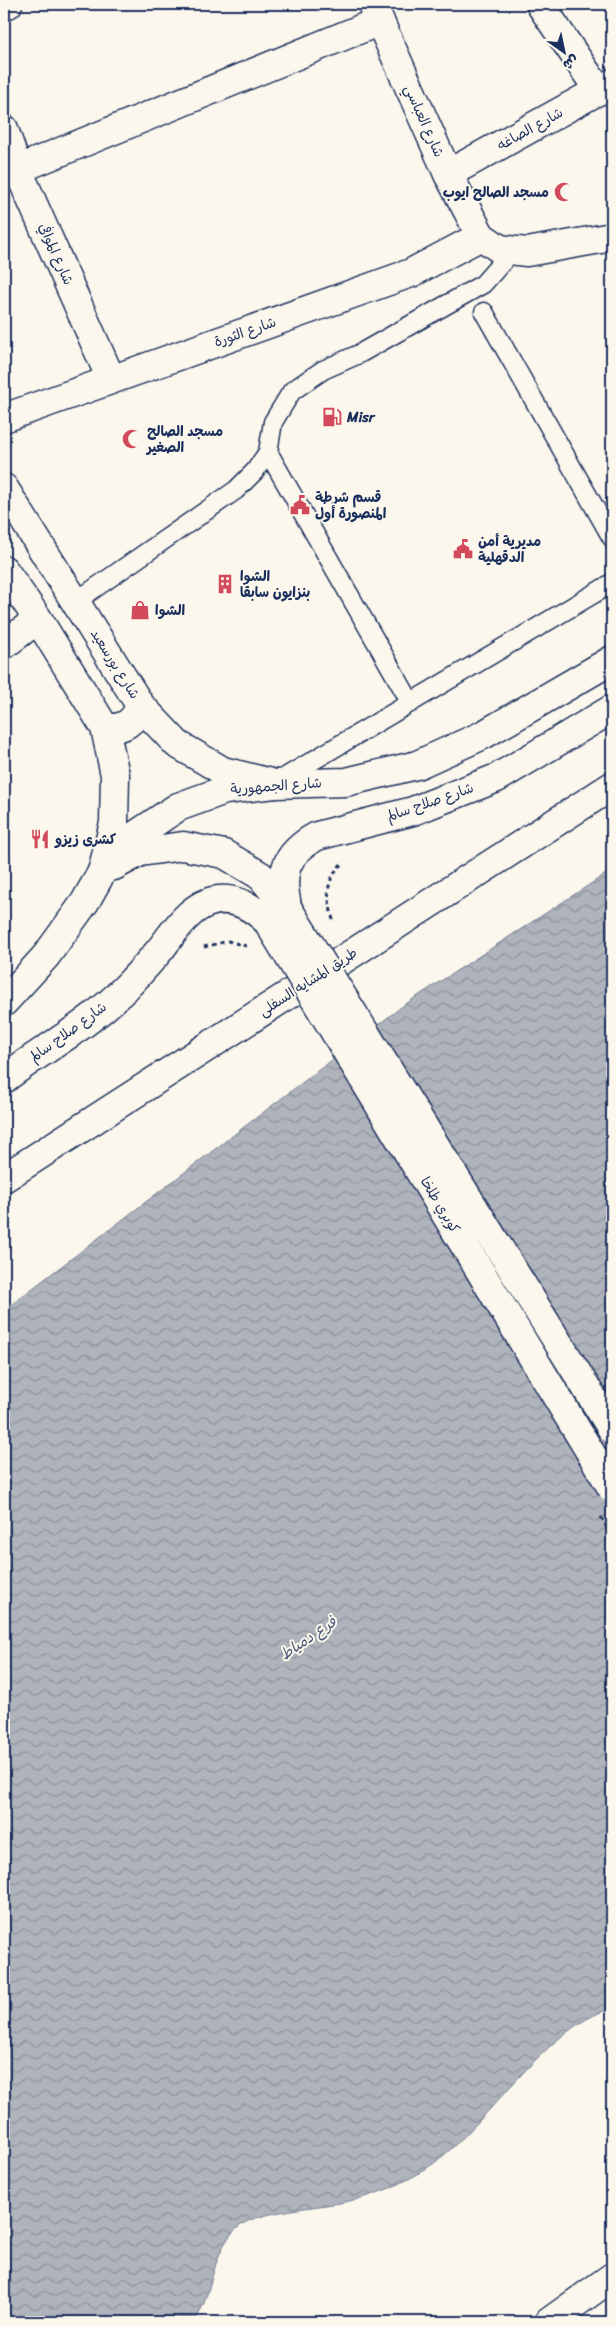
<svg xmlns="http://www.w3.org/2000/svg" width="616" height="2326" font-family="Sriracha,'Playpen Sans Arabic',sans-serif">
<defs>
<pattern id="water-waves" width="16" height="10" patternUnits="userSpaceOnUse" patternTransform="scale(1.25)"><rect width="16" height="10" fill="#afb3bb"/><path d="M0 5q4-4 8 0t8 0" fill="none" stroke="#8e929b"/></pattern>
</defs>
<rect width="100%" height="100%" fill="#fbf7ec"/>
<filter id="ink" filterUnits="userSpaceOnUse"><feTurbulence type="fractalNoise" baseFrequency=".02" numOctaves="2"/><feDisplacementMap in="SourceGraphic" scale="10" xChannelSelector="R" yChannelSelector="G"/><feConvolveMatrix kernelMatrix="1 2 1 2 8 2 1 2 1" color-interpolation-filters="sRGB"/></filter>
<g filter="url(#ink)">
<path fill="url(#water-waves)" stroke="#747e96" d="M612,870v1138c-69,21 -120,112 -178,155 -26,20 -62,34 -94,40 -23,4 -82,9 -99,22 -31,23 -26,68 -47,97h-190v-1012l400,-305z"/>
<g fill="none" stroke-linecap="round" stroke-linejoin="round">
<defs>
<path id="lane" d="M484,312l128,226
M268,452l143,251
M75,602l161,-112 19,-19 13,-19 5,-30 19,-31 31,-21 36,-16 124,-70 29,-33
M277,782l335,-199"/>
<path id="street" d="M540,4l59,87
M4,6l4,-2
M4,129l14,41 93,209
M448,174l164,-91
M4,175l376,-154"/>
<path id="secondary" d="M372,4l76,170 33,62 19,13 27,3 85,-15
M4,418l407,-145 70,-37
M4,488l136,217 37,39 46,27 52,13
M4,570l34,49 67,109 10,47 -1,48 -12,49
M4,645l34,-26
M105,728c18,2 30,-6 35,-23
M549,2322l63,-45"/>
<path id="primary" d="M114,866l26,-14 43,-6 41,8 37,22 26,32
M288,909c-9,-35 -4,-55 29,-73l96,-25 84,-33 115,-69
M4,1002l42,-46 39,-54 17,-30 34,-37 42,-28 47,-17 50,-6 71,-2 71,-17 66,-30 129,-75
M4,1079c28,-22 59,-39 87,-61 26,-19 47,-43 68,-67 13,-16 27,-40 48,-48 23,-9 45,3 61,19
M4,1178l608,-392"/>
</defs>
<use href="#lane" stroke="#1b2f5e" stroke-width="21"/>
<use href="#street" stroke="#1b2f5e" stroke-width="31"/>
<use href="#secondary" stroke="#1b2f5e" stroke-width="31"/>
<use href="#primary" stroke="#1b2f5e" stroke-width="31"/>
<path stroke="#1b2f5e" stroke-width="3" stroke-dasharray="4 4" stroke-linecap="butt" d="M333,920c-6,-26 -9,-36 9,-57
M204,947l24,-6 18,5"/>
<use href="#lane" stroke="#fbf7ec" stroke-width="18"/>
<use href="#street" stroke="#fbf7ec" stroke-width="28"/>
<use href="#secondary" stroke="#fbf7ec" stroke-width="28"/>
<use href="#primary" stroke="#fbf7ec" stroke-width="28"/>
<defs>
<path id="primary-bridge" d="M288,909l324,520
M268,922l344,566"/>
</defs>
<use href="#primary-bridge" stroke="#1b2f5e" stroke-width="31" stroke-linecap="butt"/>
<path stroke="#1b2f5e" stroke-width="3" stroke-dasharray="4 4" stroke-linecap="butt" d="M601,1517l11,19"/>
<use href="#primary-bridge" stroke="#fbf7ec" stroke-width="28"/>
</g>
</g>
<defs>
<symbol id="mosque-bare" viewBox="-9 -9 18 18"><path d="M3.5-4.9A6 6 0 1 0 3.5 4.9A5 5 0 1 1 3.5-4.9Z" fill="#d1495b" stroke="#fbf7ec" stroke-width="2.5" paint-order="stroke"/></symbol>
<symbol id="fuel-bare" viewBox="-9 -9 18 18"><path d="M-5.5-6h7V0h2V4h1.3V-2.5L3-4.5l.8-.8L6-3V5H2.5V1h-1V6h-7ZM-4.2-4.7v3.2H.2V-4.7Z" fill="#d1495b" stroke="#fbf7ec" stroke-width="2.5" paint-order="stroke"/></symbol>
<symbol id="civic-bare" viewBox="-9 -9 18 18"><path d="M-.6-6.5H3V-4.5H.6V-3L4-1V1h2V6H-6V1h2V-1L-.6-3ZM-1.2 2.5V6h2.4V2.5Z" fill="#d1495b" stroke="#fbf7ec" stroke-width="2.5" paint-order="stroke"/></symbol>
<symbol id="building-bare" viewBox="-9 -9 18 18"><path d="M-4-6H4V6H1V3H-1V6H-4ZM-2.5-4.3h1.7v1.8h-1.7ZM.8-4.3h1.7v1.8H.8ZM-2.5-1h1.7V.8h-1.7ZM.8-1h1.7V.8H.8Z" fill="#d1495b" stroke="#fbf7ec" stroke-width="2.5" paint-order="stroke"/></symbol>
<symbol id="shop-bare" viewBox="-9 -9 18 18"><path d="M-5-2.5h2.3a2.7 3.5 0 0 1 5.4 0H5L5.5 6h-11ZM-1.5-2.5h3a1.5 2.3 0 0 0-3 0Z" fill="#d1495b" stroke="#fbf7ec" stroke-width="2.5" paint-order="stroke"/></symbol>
<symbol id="restaurant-bare" viewBox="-9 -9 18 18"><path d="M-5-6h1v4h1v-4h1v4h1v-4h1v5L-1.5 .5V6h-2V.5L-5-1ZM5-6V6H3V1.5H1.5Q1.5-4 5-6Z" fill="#d1495b" stroke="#fbf7ec" stroke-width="2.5" paint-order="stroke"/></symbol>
</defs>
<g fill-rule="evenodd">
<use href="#mosque-bare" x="550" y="178" width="28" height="28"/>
<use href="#fuel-bare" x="318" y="403" width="28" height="28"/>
<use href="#mosque-bare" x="118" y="425" width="28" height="28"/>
<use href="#civic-bare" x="286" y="491" width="28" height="28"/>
<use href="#civic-bare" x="449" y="535" width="28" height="28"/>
<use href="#building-bare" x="211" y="570" width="28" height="28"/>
<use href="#shop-bare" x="126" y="596" width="28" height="28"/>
<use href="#restaurant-bare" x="26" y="825" width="28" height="28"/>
</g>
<g text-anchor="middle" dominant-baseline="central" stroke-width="4" stroke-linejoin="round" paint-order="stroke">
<g font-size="14" fill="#1b2f5e" stroke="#fbf7ec">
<text transform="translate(424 121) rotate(66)">شارع العباسي</text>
<text transform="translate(530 129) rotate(-29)">شارع الصاغه</text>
<text transform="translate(56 254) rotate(66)">شارع الموافي</text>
<text transform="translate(245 332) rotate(-19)">شارع الثورة</text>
<text transform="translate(115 664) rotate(58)">شارع بورسعيد</text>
<text transform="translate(276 786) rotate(-4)">شارع الجمهورية</text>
<text transform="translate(430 802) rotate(-19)">شارع صلاح سالم</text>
<text transform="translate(308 982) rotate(-33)">طريق المشايه السفلى</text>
<text transform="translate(68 1032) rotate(-36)">شارع صلاح سالم</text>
<text transform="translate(440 1205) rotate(59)">كوبري طلخا</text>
</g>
<g font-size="14" font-weight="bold" fill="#1b2f5e" stroke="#fbf7ec" text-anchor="start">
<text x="549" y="192" text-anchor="end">مسجد الصالح ايوب</text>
<text x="347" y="417">Misr</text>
<text x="147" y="431">مسجد الصالح<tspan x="147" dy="16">الصغير</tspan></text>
<text x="315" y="497">قسم شرطة<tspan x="315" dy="16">المنصورة أول</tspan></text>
<text x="478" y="541">مديرية أمن<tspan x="478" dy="16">الدقهلية</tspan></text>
<text x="240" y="576">الشوا<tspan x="240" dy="16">بنزايون سابقا</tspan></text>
<text x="155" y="610">الشوا</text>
<text x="55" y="839">كشرى زيزو</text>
</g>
<g font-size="15" font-style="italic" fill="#47577a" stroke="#fbf7ec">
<text transform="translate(308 1638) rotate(-34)">فرع دمياط</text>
</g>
</g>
<rect width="616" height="2326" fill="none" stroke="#fbf7ec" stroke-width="20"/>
<rect x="10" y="10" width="596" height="2306" fill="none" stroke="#1b2f5e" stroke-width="2" filter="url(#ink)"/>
<g transform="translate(564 52) rotate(147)" stroke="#fbf7ec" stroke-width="4" paint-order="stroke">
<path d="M0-4L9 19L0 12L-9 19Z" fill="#1b2f5e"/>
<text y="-8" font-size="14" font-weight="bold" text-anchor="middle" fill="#1b2f5e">ش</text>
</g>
</svg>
